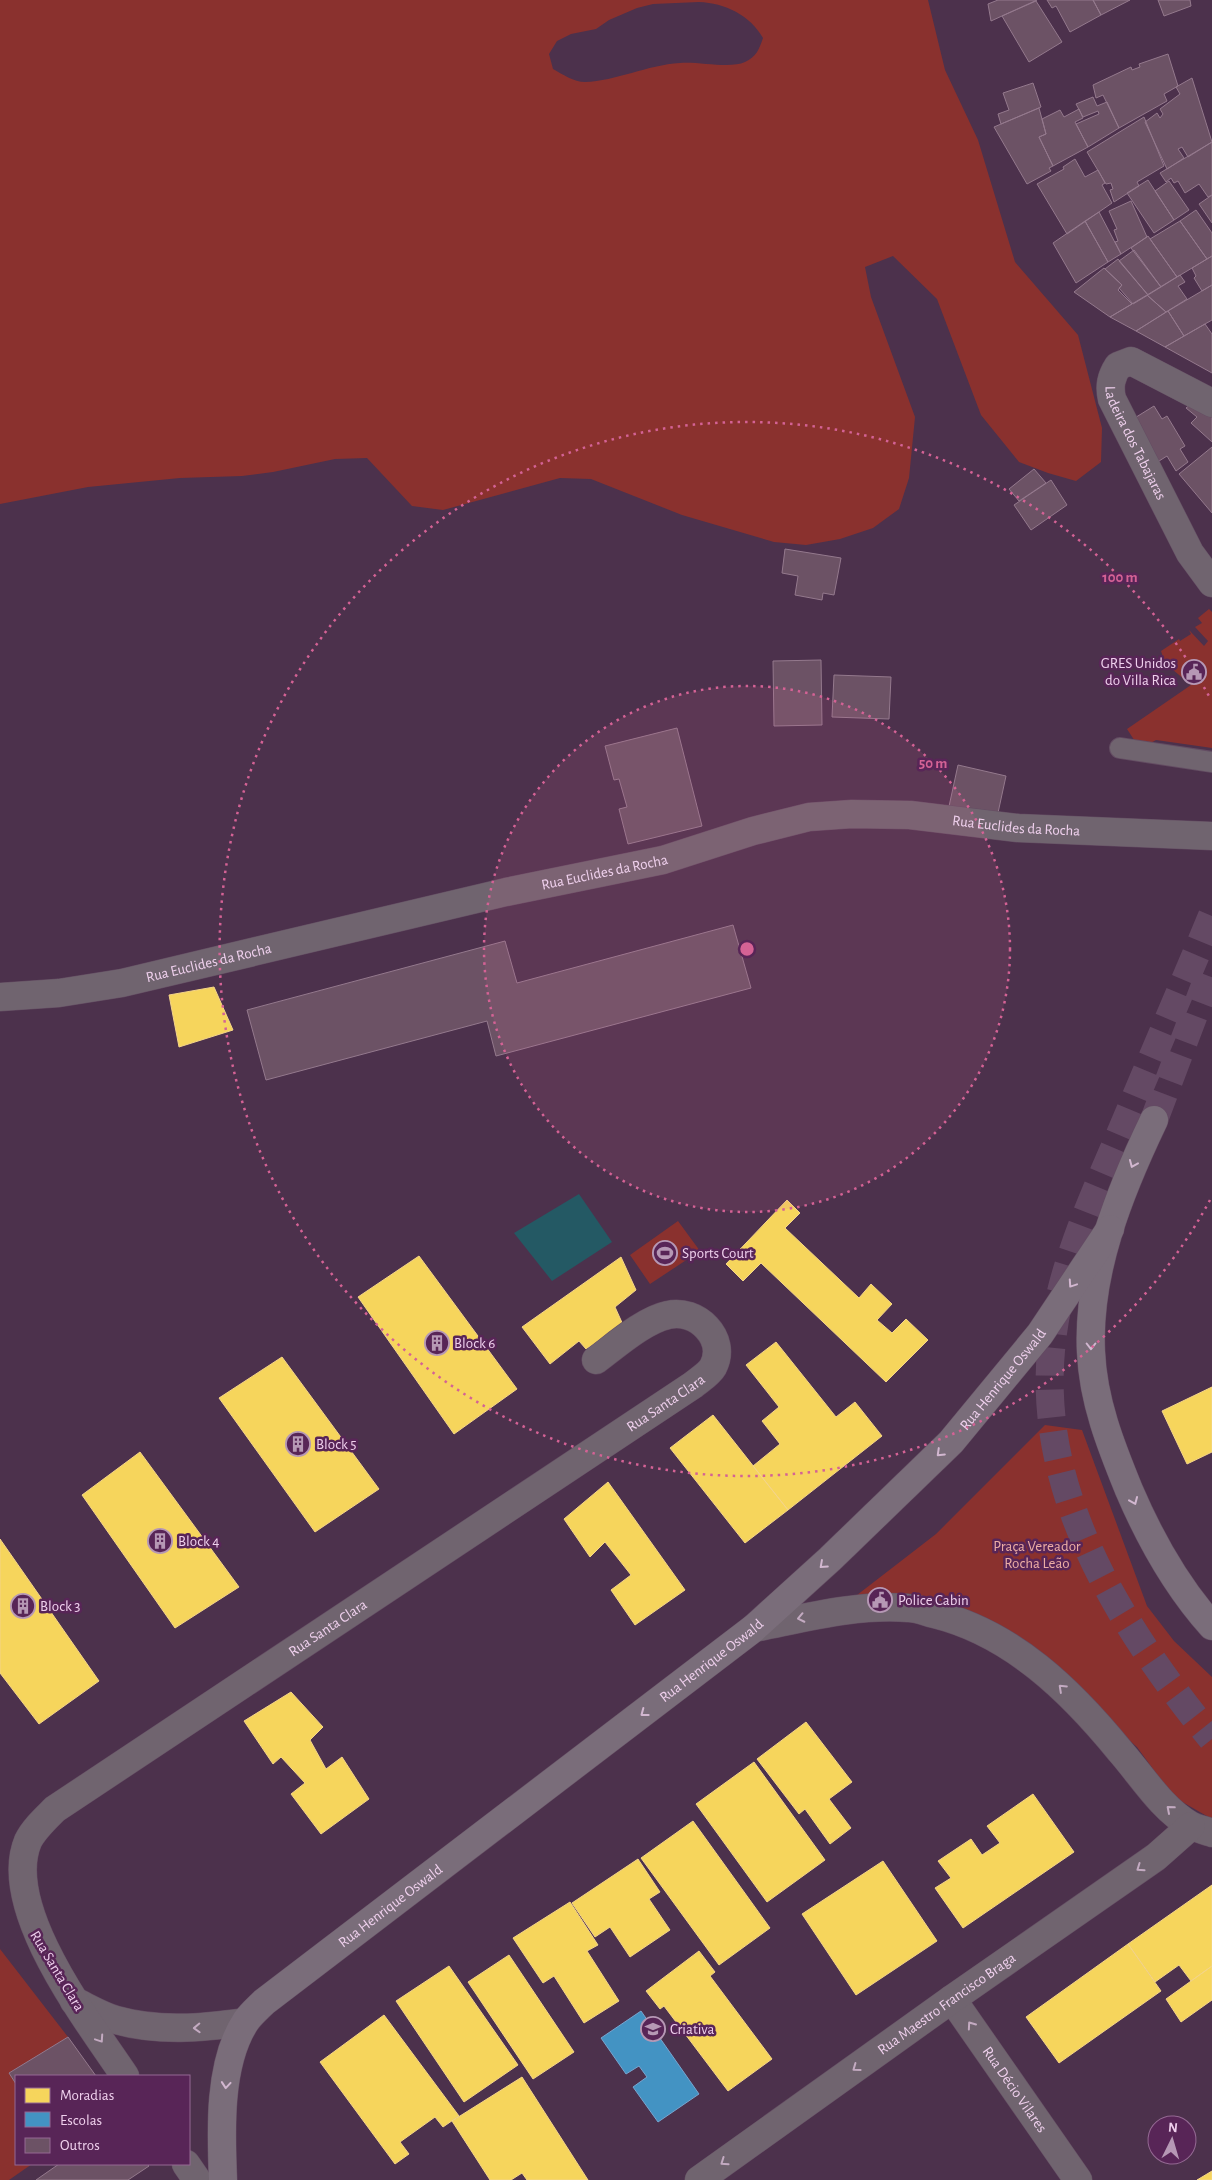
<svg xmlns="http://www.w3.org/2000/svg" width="1212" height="2180" font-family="'Alegreya Sans',sans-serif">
<rect width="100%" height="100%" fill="#4c314c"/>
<path fill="#8a312e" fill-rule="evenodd" d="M0,0h928l17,70 33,70 37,122 63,73 24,93 -1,34 -25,19 -28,-8 -29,-11 -38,-47 -44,-116 -44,-43 -28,11 6,30 44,120 -6,61 -10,31 -26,19 -33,11 -34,6 -32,-3 -92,-27 -91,-36 -31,-1 -117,32 -31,-4 -45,-48 -32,1 -62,13 -31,4 -62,2 -92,9 -88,17zM699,2c26,1 51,13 64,36 -4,12 -7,19 -18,24 -15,7 -48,-1 -65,1 -33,2 -64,18 -95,19 -11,0 -23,-8 -32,-13l-4,-15 8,-13 14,-7 25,-5 13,-9 28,-12 16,-4z
M1209,609l3,3v136l-56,-8 -16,9 -13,-20 64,-44 -31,-26 3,-2 -2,-6 18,-12 1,2 11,-7 -2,-4 15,16 4,-5 -13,-14 7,-4 -4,-5z
M678,1221l22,30 -50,33 -20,-29z
M1045,1425l37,5 65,176 27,35 38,36v142l-47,-27 -4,-12 -24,-33 -104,-92 -185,-53 88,-68z
M0,1949l68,88 -59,36 7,11v80h16l-23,16h-9z"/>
<path fill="#245964" d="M579,1194l33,48 -60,39 -38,-48z"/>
<path fill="#f6d55c" stroke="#f4d488" d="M214,987l19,43 -54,17 -10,-52z
M787,1200l13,13 -15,15 74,70 12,-14 21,20 -15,16 15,13 14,-14 22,21 -42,42 -125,-119 -18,18 -17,-17z
M419,1256l98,133 -63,45 -96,-137z
M621,1257l15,33 -21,17 9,20 -38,22 -7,-8 -29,23 -28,-37z
M776,1342l60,75 19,-15 27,34 -94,74 -35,-44 27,-22 -18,-23 17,-14 -33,-42z
M282,1357l97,132 -64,43 -96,-134z
M1212,1387v65l-25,12 -25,-53z
M713,1415l75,95 -43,33 -75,-95z
M140,1452l99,135 -64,41 -93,-133z
M608,1482l77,108 -50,35 -24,-35 20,-15 -26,-33 -15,15 -26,-38z
M0,1539l99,142 -60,43 -39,-51z
M291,1692l32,35 -13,13 16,29 16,-12 27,42 -48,35 -30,-40 14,-11 -24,-26 -8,7 -29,-43z
M806,1722l46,60 -23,17 22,29 -21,16 -25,-35 -6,5 -42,-55z
M754,1762l71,98 -58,42 -71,-98z
M1033,1794l41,58 -111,76 -28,-40 16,-10 -13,-17 33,-22 11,16 18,-12 -13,-17z
M693,1821l77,107 -51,37 -78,-107z
M638,1859l22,33 -11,7 21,31 -40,27 -20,-30 -15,10 -23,-34z
M883,1861l54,80 -81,54 -54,-81z
M1212,1885v81l-21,15 -12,-16 -24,17 -27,-38z
M570,1902l28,43 -11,6 32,50 -35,22 -30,-47 -11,7 -30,-45z
M1128,1944l33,47 -102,72 -33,-46z
M699,1951l16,21 -5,4 62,83 -44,32 -64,-85 -4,3 -14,-18z
M509,1955l65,97 -41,27 -65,-97z
M449,1966l69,99 -54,37 -68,-101z
M1212,1966v34l-31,22 -15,-23z
M384,2015l75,101 -16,11 -8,-10 -35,25 9,12 -14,10 -75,-102z
M522,2077l66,103h-61l-5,-7 -11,7h-21l-38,-59z
M1212,2171v9h-15z"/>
<path fill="#4393c3" stroke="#77a5d0" d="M641,2011l58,83 -41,28 -25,-35 14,-10 -8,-11 -13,8 -25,-36z"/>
<path fill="#6c5265" stroke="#94798d" d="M998,0h39l-46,21 -3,-17z
M1047,0h46l8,15 -31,17 -14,-26 -4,2z
M1093,0h37l-29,15z
M1158,0h32l1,6 -27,10z
M1036,1l26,41 -33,20 -27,-46z
M1168,54l10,32 -14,8 3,7 -48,27 -16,-33 -7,3 -3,-13 38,-18 1,3 8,-3 -1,-3z
M1192,78l20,64 -24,15 -6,-10 -4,2 6,9 -17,11 -22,-47 12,-9 3,5 3,-4 -3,-5 20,-15 -4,-7z
M1033,83l8,24 -40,17 -3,-10 11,-4 -6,-17z
M1093,97l4,9 10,-4 12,26 -31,19 -12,-23 23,-10 -1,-3 -15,6 -7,-13z
M1039,108l7,26 -7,3 14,29 -4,2 2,3 -24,13 -33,-57z
M1079,109l4,9 -8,4 13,25 -35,19 -14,-29 7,-3 -4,-15 18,-9 4,7z
M1144,117l20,49 -27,16 2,4 -25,16 -4,-12 3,-1 -2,-6 -5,1 -19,-32z
M1212,142v53l-4,2 -9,-13 -14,9 -7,-12 -4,2 -3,-5 -5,4 -6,-9z
M1075,159l10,18 13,-7 7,13 -3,2 10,18 -45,31 -30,-50 27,-15 -1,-2z
M1148,180l26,40 -20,13 -27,-40z
M1169,181l20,29 -15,10 -19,-29z
M1212,195v28l-13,-19z
M1131,201l16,36 -26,17 -6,-12 3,-1 -4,-11 3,-1 -8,-18z
M1196,210l16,23v23l-5,3 -27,-38z
M1099,212l22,42 -13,8 -23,-41z
M1085,221l23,41 -32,21 -23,-40z
M1180,221l27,38 -30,18 -27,-38z
M1148,236l29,41 -16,10 -30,-39z
M1134,250l27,37 -13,8 -29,-34z
M1212,256v29l-10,6 -8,-13 2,-2 -4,-8z
M1118,259l30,36 -15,9 -14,-16 3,-3 -17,-16z
M1104,268l18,17 -4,5 14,14 -22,13 -36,-25z
M1180,275l5,7 -7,4 9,13 -21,13 -19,-17z
M1212,285v35l-28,16 -16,-25z
M1147,295l19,17 -30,19 -26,-14z
M1168,311l16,25 -19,11 -29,-16z
M1205,324l7,10v39l-47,-26z
M1196,400l16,11v31l-21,-19 6,-6 -11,-9z
M1154,406l8,13 5,-3 18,30 -5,3 8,13 -12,9 -9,-15 -8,5 -26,-42z
M1212,447v66l-33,-39z
M1034,469l12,14 -27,18 -10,-12z
M1051,480l16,25 -36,25 -17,-25z
M785,549l56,9 -7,37 -11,-2 -1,7 -27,-5 3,-19 -16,-3z
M821,660l1,65 -48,1 -1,-65z
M834,675l57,2 -2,42 -57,-2z
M677,728l25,98 -74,18 -9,-35 8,-2 -8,-28 -5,1 -9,-34z
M958,765l48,11 -10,46 -48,-11z
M733,925l18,63 -255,68 -9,-35 -221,59 -19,-70 258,-69 12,42z
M68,2037l28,39h-80v8l-7,-11z
M59,2164h88l2,2 -21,14h-92z"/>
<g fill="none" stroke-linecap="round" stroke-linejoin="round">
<path stroke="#644964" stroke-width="28" stroke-dasharray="28 14" stroke-linecap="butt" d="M1212,916c-30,72 -61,144 -91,216 -28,66 -61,136 -69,209 -18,151 69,286 160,398
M1154,1120l58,-153"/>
<defs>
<path id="lane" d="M1120,748l92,14"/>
<g id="street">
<path id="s1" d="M1212,403l-81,-42 -13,5c-7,11 -9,20 -6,33l78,154 22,30"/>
<path id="s2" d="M0,997l59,-4 63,-10 384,-91 157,-32 90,-29 56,-14 43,-3 58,1 108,13 194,8"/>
<path d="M754,1628c51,-10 102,-24 154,-20 9,0 18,4 26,6 78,19 137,77 186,137 22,25 41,57 70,74 7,4 15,5 22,8"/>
<path id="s3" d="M952,1999l126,181"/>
<path d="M74,2001c13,6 28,15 42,19 43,12 86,8 129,2"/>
<path id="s4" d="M125,2076c-36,-54 -125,-168 -97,-235 6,-12 17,-22 27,-32l638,-424c6,-5 16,-11 20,-18 15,-29 -17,-59 -45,-52 -24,5 -53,31 -72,45"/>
<path d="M186,2164l11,16"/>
<path id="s5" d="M699,2180l253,-181 204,-142 35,-31"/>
</g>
<g id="secondary">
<path d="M1154,1120c-34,71 -67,152 -63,232 2,49 20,94 38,138 21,49 47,96 83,136"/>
<path id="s6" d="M223,2180c-2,-48 -5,-117 23,-159 5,-7 12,-13 18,-19l490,-374 76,-69 121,-117 89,-108 70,-105"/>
</g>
</defs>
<use href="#lane" stroke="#644d63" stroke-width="22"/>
<use href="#street" stroke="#644d63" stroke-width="29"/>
<use href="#secondary" stroke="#644d63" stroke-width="29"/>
<use href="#lane" stroke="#70646f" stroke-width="20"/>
<use href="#street" stroke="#70646f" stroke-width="28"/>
<use href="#secondary" stroke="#7a6d7a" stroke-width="28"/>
</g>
<defs><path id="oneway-chevron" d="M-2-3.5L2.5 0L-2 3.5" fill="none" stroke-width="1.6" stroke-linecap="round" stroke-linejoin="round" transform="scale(1.25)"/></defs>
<g stroke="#d2b7d0">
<use href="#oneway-chevron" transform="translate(1133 1164) rotate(113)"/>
<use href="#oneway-chevron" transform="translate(1072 1284) rotate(124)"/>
<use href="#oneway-chevron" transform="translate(1091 1346) rotate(90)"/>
<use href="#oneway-chevron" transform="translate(940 1453) rotate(136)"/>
<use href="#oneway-chevron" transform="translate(1134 1501) rotate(67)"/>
<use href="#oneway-chevron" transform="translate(823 1565) rotate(138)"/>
<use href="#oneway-chevron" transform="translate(644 1713) rotate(143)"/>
<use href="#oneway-chevron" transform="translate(226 2085) rotate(95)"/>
</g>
<g stroke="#c3aac1">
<use href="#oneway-chevron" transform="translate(801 1618) rotate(168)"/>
<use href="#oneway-chevron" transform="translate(1062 1688) rotate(-137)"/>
<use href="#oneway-chevron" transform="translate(1170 1809) rotate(-139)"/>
<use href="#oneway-chevron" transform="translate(1140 1868) rotate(145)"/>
<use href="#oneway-chevron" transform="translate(971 2025) rotate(-125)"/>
<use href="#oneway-chevron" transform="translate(197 2028) rotate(178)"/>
<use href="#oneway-chevron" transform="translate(100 2039) rotate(56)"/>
<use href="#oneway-chevron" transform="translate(856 2068) rotate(144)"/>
<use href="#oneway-chevron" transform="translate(724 2162) rotate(145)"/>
</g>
<circle cx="747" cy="949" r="263" fill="#d46295" fill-opacity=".12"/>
<g fill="none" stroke="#d46295" stroke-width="2.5" stroke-dasharray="2.5 5">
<circle cx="747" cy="949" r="263"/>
<path d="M1210 1200A527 527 0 1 1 1210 698"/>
</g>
<defs>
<symbol id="civic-ring" viewBox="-11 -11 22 22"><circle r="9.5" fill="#582557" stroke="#b698b5" stroke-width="1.5"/><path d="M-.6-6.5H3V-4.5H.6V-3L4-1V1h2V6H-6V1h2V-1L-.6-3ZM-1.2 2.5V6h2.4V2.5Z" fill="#b698b5"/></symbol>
<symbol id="stadium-ring" viewBox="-11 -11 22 22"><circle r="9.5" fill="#582557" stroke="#b698b5" stroke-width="1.5"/><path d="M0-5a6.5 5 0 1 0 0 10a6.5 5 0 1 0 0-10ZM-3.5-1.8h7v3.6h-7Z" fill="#b698b5"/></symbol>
<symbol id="building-ring" viewBox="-11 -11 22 22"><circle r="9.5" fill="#582557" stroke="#b698b5" stroke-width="1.5"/><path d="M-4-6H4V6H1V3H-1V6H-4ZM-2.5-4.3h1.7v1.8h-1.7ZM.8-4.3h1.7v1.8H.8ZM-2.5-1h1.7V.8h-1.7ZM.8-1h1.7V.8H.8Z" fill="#b698b5"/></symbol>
<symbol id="school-ring" viewBox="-11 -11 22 22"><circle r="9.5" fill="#582557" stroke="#b698b5" stroke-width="1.5"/><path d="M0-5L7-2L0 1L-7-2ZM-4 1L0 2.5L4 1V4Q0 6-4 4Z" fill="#b698b5"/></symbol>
</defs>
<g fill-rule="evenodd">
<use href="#civic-ring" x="1180" y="658" width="28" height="28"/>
<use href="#stadium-ring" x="651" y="1239" width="28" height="28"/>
<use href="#building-ring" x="423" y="1329" width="28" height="28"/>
<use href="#building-ring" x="284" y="1430" width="28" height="28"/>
<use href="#building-ring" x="146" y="1527" width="28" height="28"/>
<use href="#civic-ring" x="866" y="1586" width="28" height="28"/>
<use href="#building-ring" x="9" y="1592" width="28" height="28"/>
<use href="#school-ring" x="639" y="2015" width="28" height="28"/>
</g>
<g text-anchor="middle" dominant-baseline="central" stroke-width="5" stroke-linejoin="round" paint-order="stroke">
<g font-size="15" fill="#efd0ed" stroke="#582557">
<text stroke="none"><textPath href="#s1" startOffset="189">Ladeira dos Tabajaras</textPath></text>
<text stroke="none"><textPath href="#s2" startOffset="1038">Rua Euclides da Rocha</textPath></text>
<text stroke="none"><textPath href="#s2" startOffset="618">Rua Euclides da Rocha</textPath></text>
<text stroke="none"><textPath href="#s2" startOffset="212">Rua Euclides da Rocha</textPath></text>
<text stroke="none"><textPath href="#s6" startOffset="1158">Rua Henrique Oswald</textPath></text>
<text stroke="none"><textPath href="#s4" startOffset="1038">Rua Santa Clara</textPath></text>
<text stroke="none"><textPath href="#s4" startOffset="632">Rua Santa Clara</textPath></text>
<text stroke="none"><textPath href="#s6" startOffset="752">Rua Henrique Oswald</textPath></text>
<text stroke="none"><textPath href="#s6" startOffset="348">Rua Henrique Oswald</textPath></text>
<text transform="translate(57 1971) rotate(59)">Rua Santa Clara</text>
<text stroke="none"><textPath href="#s5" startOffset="304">Rua Maestro Francisco Braga</textPath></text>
<text stroke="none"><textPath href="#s3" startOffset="110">Rua Décio Vilares</textPath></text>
</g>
<g font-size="15" fill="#efd0ed" stroke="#582557" text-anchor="start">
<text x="1176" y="663" text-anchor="end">GRES Unidos<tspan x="1176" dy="17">do Villa Rica</tspan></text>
<text x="682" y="1253">Sports Court</text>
<text x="454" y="1343">Block 6</text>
<text x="316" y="1444">Block 5</text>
<text x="178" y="1541">Block 4</text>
<text x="898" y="1600">Police Cabin</text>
<text x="40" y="1606">Block 3</text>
<text x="670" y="2029">Criativa</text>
</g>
<g font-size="15" fill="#ecada4" stroke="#582557">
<text x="1037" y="1546">Praça Vereador<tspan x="1037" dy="17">Rocha Leão</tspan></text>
</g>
</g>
<circle cx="747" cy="949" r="8" fill="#d46295" stroke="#582557" stroke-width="2.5"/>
<g font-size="15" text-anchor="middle" font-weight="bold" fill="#d46295" stroke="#582557" stroke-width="5" stroke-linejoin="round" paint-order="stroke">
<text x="1120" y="582">100 m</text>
<text x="933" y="768">50 m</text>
</g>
<rect x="15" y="2075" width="175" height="90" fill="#582557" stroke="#946993"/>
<rect x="25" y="2088" width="25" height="15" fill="#f6d55c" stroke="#946993"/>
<text x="60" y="2100" font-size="15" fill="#efd0ed">Moradias</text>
<rect x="25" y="2112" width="25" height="15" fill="#4393c3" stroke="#946993"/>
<text x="60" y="2125" font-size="15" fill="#efd0ed">Escolas</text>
<rect x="25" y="2138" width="25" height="15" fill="#6c5265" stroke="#946993"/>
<text x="60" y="2150" font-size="15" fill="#efd0ed">Outros</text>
<g transform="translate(1172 2140) rotate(5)"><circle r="24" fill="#582557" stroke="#946993"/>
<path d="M0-4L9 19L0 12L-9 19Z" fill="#b698b5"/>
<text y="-8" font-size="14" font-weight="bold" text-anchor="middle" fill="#efd0ed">N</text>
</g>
</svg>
